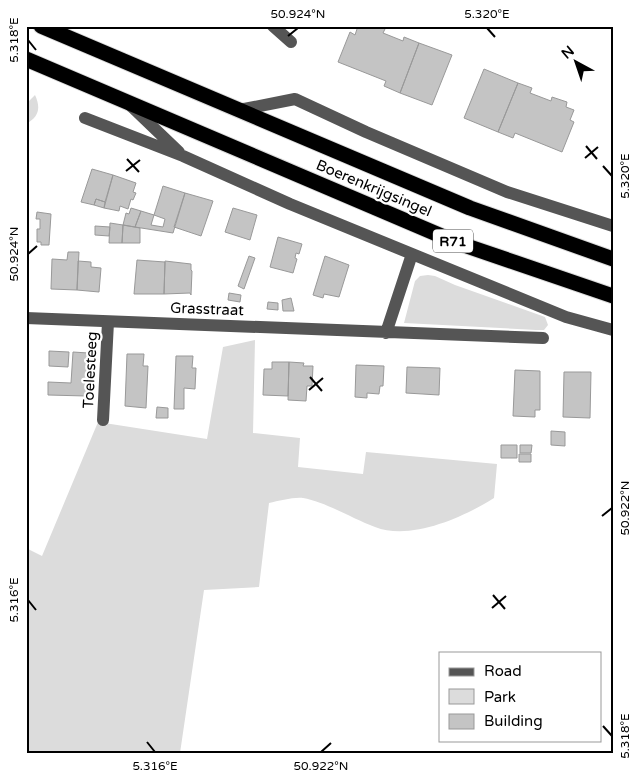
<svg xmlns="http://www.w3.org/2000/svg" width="639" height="779" font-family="'Varela Round',sans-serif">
<rect width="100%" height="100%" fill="#fff"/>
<path fill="#dcdcdc" d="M35,95c6,13 4,22 -9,29v-20z
M428,275l7,1 20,9 90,32 3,8 -4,5h-8l-132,-7 11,-42 5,-5z
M255,340l-2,93 47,5 -2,29 65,7 3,-22 131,12 -3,34c-30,19 -83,43 -119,29 -22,-8 -49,-25 -72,-29 -10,-1 -24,3 -34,5l-10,84 -55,3 -24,163h-154v-205l16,8 56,-134 109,17 16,-92z"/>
<path fill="#c4c4c4" stroke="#999" fill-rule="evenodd" d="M358,26h21l6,3 -2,4 20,8 1,-4 15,6 -19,50 -16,-7 2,-5 -48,-19 12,-30 5,3z
M419,43l33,12 -20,50 -32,-12z
M484,69l34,14 -20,49 -34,-14z
M518,83l14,5 -2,5 21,8 1,-4 15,5 -1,5 8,3 -4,10 4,2 -12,30 -47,-19 -2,5 -15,-6z
M92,169l21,6 -8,27 -9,-3 -2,6 -13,-3z
M113,175l23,8 -3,9 3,1 -3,7 -2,-1 -3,10 -8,-3 -1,5 -15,-3z
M163,186l22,7 -12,40 -38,-6 6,-16 13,4zM154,215l11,4 -2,8 -12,-2z
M185,193l28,8 -12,35 -27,-9z
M96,199l9,3 -1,6 -10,-3z
M131,208l10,3 -6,16 -12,-2 3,-12 3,1z
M233,208l24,7 -7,25 -25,-8z
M37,212l14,2 -2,31h-8v-3h-4v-13h3v-10h-4z
M110,223l13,2 -1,18h-13z
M123,225l17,3v15h-18z
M95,226l15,1 -1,9 -14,-1z
M278,237l24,7 -3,10 -3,-1 -1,5 2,1 -4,14 -23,-6z
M68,252h11l-2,38 -26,-1 1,-30 15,1z
M249,256l6,2 -11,31 -6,-3z
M325,256l24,9 -10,32 -15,-3 -1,4 -10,-3z
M137,260l28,2 -1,32h-30z
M78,261l13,1v5l10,1 -2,24 -22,-2z
M165,261l26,3v6l1,1 -1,24 -1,-2 -26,1z
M229,293l12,2 -1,7 -12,-2z
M291,298l3,13h-11l-1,-11z
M268,302l10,1v7l-11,-1z
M49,351l20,1 -1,15 -19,-1z
M73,352l15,1 -2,43 -38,-1v-13l23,1z
M127,354h17l-1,12h5l-2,42 -21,-2z
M176,356h17l-1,12h4l-1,21 -11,-1v21h-10z
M272,362h17l-1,34 -25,-1 1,-26h8z
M289,362l15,1 -1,3h10l-1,20h-5l-1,15 -18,-1z
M356,365l28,1 -1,20h-3l-1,8 -12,-1v5l-12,-1z
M407,367l33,1 -1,27 -33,-2z
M515,370l25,1v39h-5v7l-22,-1z
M564,372h27l-1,46 -27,-1z
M157,407l11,1v10h-12z
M551,431l14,1v14l-14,-1z
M501,445h16v13h-16z
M520,445h12l-1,8h-11z
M519,454h12v8h-12z"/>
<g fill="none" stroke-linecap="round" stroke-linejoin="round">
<defs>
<path id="highway" d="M41,26l429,182 143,51
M26,59l432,184 155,53"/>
</defs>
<use href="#highway" stroke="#dbdbdb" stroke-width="17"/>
<path stroke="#555" stroke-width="12" d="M273,26l18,16
M130,105l49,47
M239,110l56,-11 71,33 141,60 106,34
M85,118l98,38 107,48 276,113 47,13
M26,318l517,20
M386,333l26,-79
M103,420l5,-98"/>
<use href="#highway" stroke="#000" stroke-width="15"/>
</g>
<path fill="none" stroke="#000" stroke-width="2" d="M487,28l8,9M288,36l10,-8M28,40l8,10M586,146l11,13M585,158l13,-11M127,159l12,13M603,166l9,10M126,171l14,-11M28,254l9,-8M310,377l12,14M309,390l14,-12M602,516l10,-8M493,595l12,14M28,600l8,10M492,608l14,-12M603,726l9,10M147,742l8,10M321,752l10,-9"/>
<g text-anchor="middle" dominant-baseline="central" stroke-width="4.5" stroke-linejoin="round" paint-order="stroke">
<rect fill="#fff" stroke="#4c4c4c" stroke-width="1" x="433" y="229.5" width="40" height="23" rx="4"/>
<g font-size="14" font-weight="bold" fill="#000">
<text x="453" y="241">R71</text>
</g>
<g font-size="15" fill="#000" stroke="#fff">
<text transform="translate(374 188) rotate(23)">Boerenkrijgsingel</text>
<text transform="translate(207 309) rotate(2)">Grasstraat</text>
<text transform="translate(90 370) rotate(-87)">Toelesteeg</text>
</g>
</g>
<rect width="639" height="779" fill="none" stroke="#ffffff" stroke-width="55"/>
<rect x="439" y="652" width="162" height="90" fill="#ffffff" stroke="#999999"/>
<rect x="449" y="668" width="25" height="8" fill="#555555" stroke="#999999"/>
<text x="484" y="676" font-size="15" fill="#000000">Road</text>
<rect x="449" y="689" width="25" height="15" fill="#dcdcdc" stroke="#999999"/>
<text x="484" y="702" font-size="15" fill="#000000">Park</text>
<rect x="449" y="714" width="25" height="15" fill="#c4c4c4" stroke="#999999"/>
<text x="484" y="726" font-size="15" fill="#000000">Building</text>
<g transform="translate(576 62) rotate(320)" stroke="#ffffff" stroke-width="4" paint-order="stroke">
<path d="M0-4L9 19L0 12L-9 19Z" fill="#000000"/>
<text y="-8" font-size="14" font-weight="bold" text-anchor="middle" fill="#000000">N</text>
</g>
<rect x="28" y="28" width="584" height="724" fill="none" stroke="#000" stroke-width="2"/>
<g font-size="12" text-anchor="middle" fill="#000">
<text x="298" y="18">50.924°N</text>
<text x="487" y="18">5.320°E</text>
<text transform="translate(14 40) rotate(-90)" y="4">5.318°E</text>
<text transform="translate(625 176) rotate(-90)" y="4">5.320°E</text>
<text transform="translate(14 254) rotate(-90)" y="4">50.924°N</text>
<text transform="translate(625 508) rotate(-90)" y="4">50.922°N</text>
<text transform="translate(14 600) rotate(-90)" y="4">5.316°E</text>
<text transform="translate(625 736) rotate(-90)" y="4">5.318°E</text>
<text x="155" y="770">5.316°E</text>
<text x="321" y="770">50.922°N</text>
</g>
</svg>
